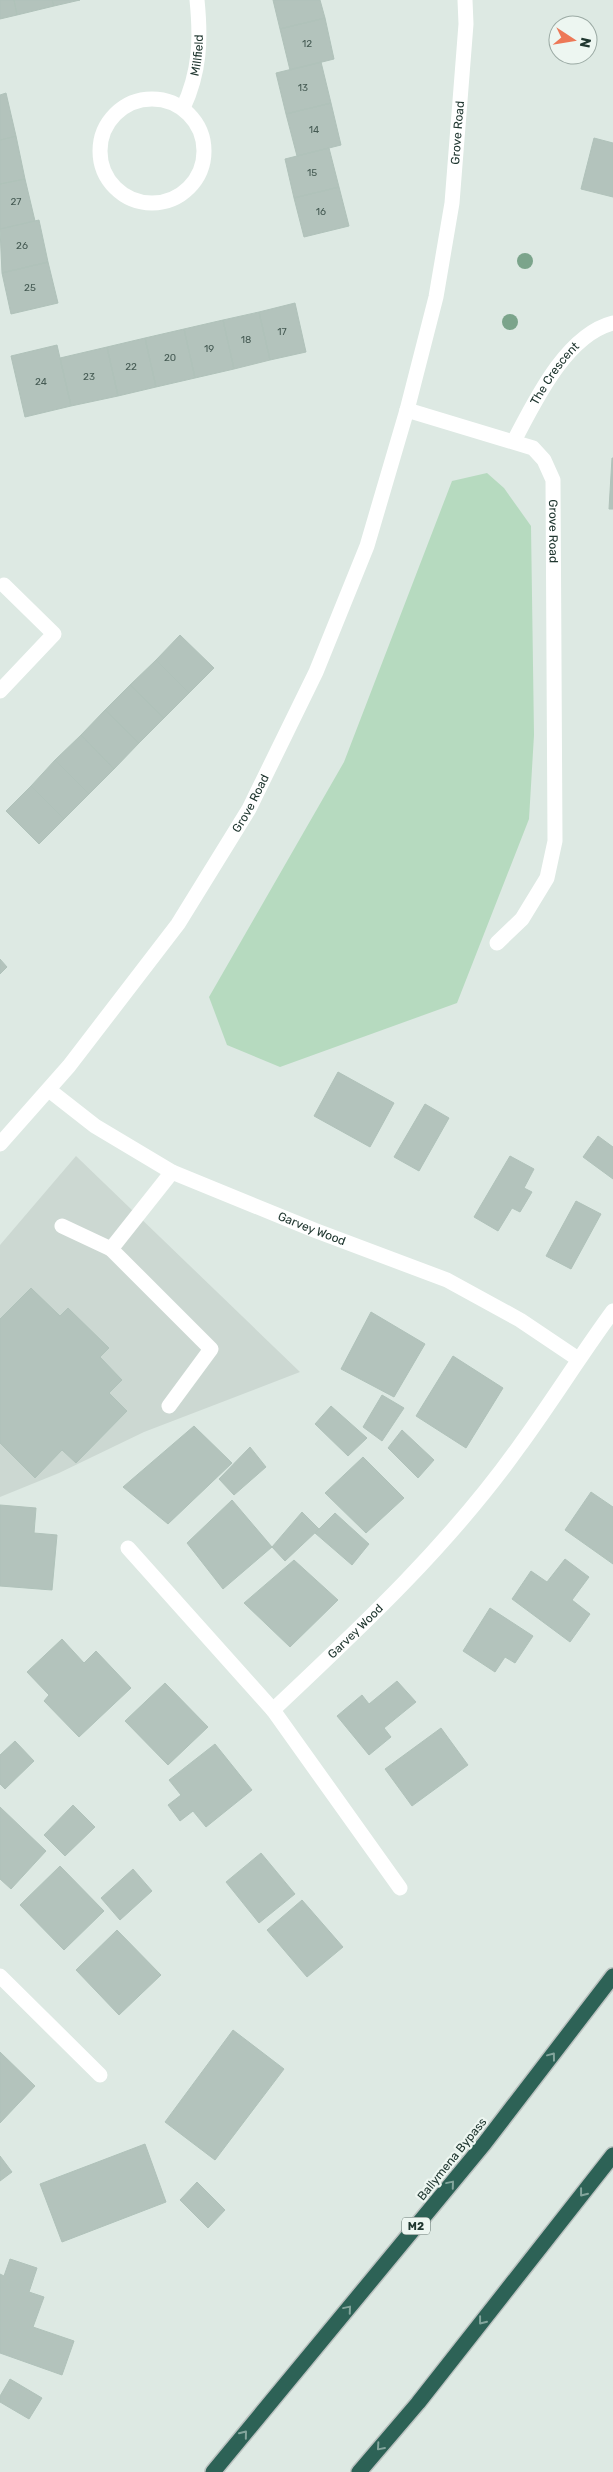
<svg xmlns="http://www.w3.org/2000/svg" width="613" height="2472" font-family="Rubik,sans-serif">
<rect width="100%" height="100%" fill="#dde9e3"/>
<path fill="#ccd8d2" d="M76,1156l224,216 -156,60 -85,41 -59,24v-252z"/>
<path fill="#b6dabf" d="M487,473l17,15 27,38 3,209 -5,84 -72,184 -177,64 -53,-22 -18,-48 135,-235 108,-281z"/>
<path fill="#b3c3bc" stroke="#b0c2ba" d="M0,0h14l3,15 -17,4z
M14,0h38l2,6 -37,9z
M52,0h28l-26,6z
M273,0h47l5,18 -45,11z
M325,18l9,41 -44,11 -10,-41z
M321,62l10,41 -45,11 -10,-41z
M6,93l10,43 -16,4v-45z
M331,103l10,42 -44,11 -11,-42z
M16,136l9,43 -25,5v-44z
M594,138l19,5v54l-32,-8z
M329,148l10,39 -45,11 -9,-39z
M25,179l10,42 -35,8v-45z
M339,187l10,39 -45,11 -10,-39z
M39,220l9,42 -46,11 -2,-44z
M48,262l10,41 -47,11 -9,-41z
M295,303l11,49 -36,8 -11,-48z
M259,312l11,48 -36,9 -11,-49z
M223,320l11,49 -39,9 -11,-49z
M184,329l11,49 -39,9 -11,-49z
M145,338l11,49 -38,9 -11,-49z
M57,345l14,61 -46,11 -14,-61z
M107,347l11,49 -47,10 -11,-48z
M612,458h1v51h-4z
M180,635l34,33 -25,25 -33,-33z
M156,660l33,33 -25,25 -34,-33z
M130,685l34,33 -25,25 -34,-33z
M105,710l34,33 -25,26 -33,-34z
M81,735l33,34 -25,25 -34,-34z
M55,760l34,34 -25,25 -33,-33z
M31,786l33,33 -25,25 -33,-33z
M0,959l7,8 -7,7z
M338,1072l56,31 -24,44 -56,-31z
M425,1104l24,14 -30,53 -25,-14z
M598,1136l15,11v32l-30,-22z
M510,1156l24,13 -10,19 8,4 -12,20 -8,-4 -14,23 -24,-14z
M576,1201l25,13 -30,55 -25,-13z
M31,1288l29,28 8,-8 41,40 -9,9 22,23 -13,13 18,18 -51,52 -14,-13 -27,28 -35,-35v-124z
M371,1312l54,32 -31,53 -53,-28z
M453,1356l50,32 -37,60 -50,-32z
M382,1395l22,13 -22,33 -19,-14z
M331,1406l36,32 -19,18 -33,-32z
M194,1426l38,37 -64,61 -45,-37z
M402,1430l32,30 -16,18 -30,-30z
M250,1447l16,20 -32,28 -15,-16z
M363,1457l41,41 -38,35 -41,-40z
M591,1492l22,15v57l-48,-34z
M232,1500l40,47 -49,42 -36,-46z
M0,1505l36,3 -2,25 23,2 -5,55 -52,-4z
M302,1512l17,17 -34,32 -13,-14z
M335,1513l34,31 -17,21 -37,-32z
M565,1559l24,18 -17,23 18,14 -20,28 -58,-43 19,-28 16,11z
M294,1560l44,40 -48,47 -46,-44z
M490,1608l43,28 -18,27 -10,-6 -10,15 -32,-21z
M62,1639l22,24 12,-12 35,37 -52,49 -35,-36 5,-6 -22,-23z
M397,1681l19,21 -32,26 7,9 -22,18 -32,-39 25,-21 7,9z
M165,1683l43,44 -40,38 -43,-44z
M441,1728l27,37 -56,41 -27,-37z
M15,1741l19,20 -29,28 -5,-5v-29z
M215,1744l37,46 -46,37 -13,-16 -13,10 -12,-16 13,-10 -12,-15z
M73,1805l22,22 -30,29 -21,-21z
M0,1807l46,44 -35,38 -11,-10z
M261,1853l34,41 -36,29 -33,-41z
M60,1866l44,45 -40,39 -44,-45z
M133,1869l19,22 -32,29 -19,-22z
M302,1900l41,47 -36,30 -40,-47z
M117,1930l44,45 -42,40 -43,-45z
M233,2030l51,39 -69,91 -50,-38z
M0,2052l35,34 -35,37z
M145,2144l21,58 -104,40 -22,-58z
M0,2156l12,16 -12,9z
M197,2182l28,28 -17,18 -28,-28z
M10,2259l27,9 -8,24 15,5 -11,30 41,14 -12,34 -62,-22v-79l4,2z
M10,2379l32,19 -13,21 -29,-17v-6z"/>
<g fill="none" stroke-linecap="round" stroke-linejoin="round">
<defs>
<path id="highway" d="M213,2472l271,-328 129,-168
M359,2472l59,-69 195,-248"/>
</defs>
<use href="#highway" stroke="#bcc3c1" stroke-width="18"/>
<g stroke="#fff" stroke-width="15">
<circle cx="152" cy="151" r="52"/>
<path id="s1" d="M183,108c17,-36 18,-69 14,-108"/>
<path id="s2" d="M407,410l126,38 11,12 9,20 2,361 -8,37 -25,41 -25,24"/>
<path id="s3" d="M514,441c21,-40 52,-106 99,-118"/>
<path d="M0,691l54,-57 -50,-49"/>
<path id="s4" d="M49,1090l46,36 77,46 142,58 133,50 73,40 58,39"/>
<path id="s5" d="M0,1144l69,-78 109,-142 71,-115 67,-137 51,-126 40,-136 29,-113 16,-94 14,-179 -1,-24"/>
<path d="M62,1226l49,23 100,100 -42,57"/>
<path d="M111,1249l61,-77"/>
<path d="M128,1548l145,162 127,178"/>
<path id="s6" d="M273,1710c87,-82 175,-164 245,-262 33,-45 62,-92 95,-137"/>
<path d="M0,1976l100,99"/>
</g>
<use href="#highway" stroke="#2d6256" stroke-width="15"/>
</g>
<g fill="#7ba48b">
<circle cx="525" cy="261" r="8"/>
<circle cx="510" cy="322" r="8"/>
</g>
<defs><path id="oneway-chevron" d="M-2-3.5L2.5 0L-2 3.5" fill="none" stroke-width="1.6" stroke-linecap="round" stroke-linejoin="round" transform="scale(1.25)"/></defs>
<g stroke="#83a59c">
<use href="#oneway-chevron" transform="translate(552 2056) rotate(-53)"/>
<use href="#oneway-chevron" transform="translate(451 2184) rotate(-50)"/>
<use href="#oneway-chevron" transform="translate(583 2193) rotate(128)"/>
<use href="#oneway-chevron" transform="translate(348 2309) rotate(-50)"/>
<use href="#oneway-chevron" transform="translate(482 2321) rotate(128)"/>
<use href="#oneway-chevron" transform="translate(244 2434) rotate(-51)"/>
<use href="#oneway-chevron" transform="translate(380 2447) rotate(131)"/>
</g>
<g text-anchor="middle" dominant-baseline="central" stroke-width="4.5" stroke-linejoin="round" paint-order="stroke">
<g font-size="10" fill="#455a53">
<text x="307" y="44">12</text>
<text x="303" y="88">13</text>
<text x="314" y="130">14</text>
<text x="312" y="173">15</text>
<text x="16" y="202">27</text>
<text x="321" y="212">16</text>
<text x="22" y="246">26</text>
<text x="30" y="288">25</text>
<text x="282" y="332">17</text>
<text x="246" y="340">18</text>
<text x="209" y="349">19</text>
<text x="170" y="358">20</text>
<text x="131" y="367">22</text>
<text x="89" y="377">23</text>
<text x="41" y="382">24</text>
</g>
<rect fill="#edf6f1" stroke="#5e706a" stroke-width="1" x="402" y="2217.5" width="28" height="17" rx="4"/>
<g font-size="11" font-weight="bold" fill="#203730">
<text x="416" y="2226">M2</text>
</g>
<g font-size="12" fill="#203730" stroke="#edf6f1">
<text stroke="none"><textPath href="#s1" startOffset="55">Millfield</textPath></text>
<text stroke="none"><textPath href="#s5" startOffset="1131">Grove Road</textPath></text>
<text stroke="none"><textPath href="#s3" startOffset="79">The Crescent</textPath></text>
<text stroke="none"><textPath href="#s2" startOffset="221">Grove Road</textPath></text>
<text stroke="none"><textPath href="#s5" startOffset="424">Grove Road</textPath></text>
<text stroke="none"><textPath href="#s4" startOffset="299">Garvey Wood</textPath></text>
<text stroke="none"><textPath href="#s6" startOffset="114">Garvey Wood</textPath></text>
<text transform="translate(452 2159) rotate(-51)">Ballymena Bypass</text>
</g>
</g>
<g transform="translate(573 40) rotate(102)"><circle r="24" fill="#edf6f1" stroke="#9baaa4"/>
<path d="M0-4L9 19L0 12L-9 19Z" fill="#ed7857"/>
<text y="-8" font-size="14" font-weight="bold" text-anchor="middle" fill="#203730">N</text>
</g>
</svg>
